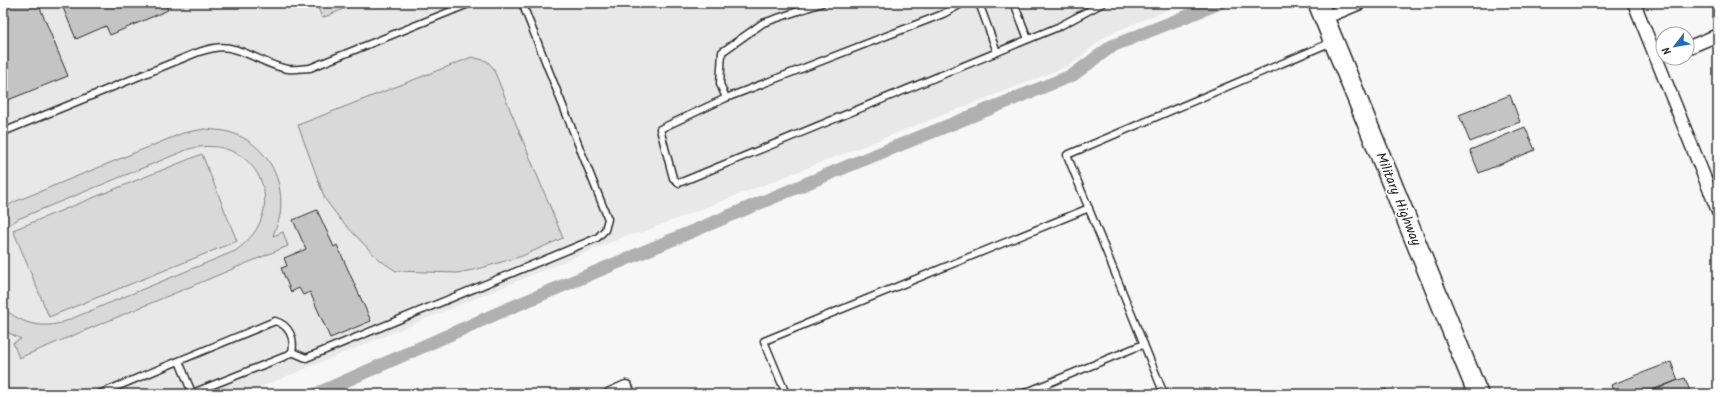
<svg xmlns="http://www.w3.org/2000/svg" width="1721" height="397" font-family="Kalam,sans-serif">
<rect width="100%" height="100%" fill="#f7f7f7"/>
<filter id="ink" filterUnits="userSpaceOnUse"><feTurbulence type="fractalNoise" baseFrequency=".025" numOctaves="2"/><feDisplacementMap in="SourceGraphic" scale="8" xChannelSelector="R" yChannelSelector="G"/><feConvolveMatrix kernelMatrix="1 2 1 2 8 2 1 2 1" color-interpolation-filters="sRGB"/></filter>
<g filter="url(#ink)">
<path fill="#e8e8e8" d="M3,3h1181l-77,32 -36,30 -431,168 -14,3 -382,158h-241z"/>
<path fill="#d9d9d9" stroke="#828282" d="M316,3h42l-36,15z
M472,57l15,4 6,7 70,170 -41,18 -44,13 -21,4 -61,-2 -18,-12 -38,-40 -15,-20 -27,-74z
M204,129c11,1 23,1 33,6 32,13 48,47 43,80 -1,7 -5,14 -7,21l10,-4 5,14 -269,112 -6,-15 8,-4 -18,-9v-22c17,14 35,21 58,15l174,-72c60,-41 21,-120 -46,-102l-171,70 -15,10v-20l11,-7 169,-69z
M202,154l35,87 -188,76 -36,-87z"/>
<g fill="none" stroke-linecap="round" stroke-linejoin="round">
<path stroke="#b0b0b0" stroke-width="13" d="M316,394l189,-84 343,-144 225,-91 39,-29 108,-43"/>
</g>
<path fill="#c4c4c4" stroke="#2b2b2b" d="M3,3h35l30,73 -65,26z
M61,3h104l3,7 -58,25 -4,-9 -30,13z
M1510,95l10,27 -50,20 -11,-27z
M1525,127l10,23 -56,23 -9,-23z
M317,210l17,37 3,-2 34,76 -41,17 -20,-46 -7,3 -4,-7 -8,4 -10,-24 6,-2 -3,-8 22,-9 -13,-29z
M1671,362l7,18 -36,14h-28l-3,-9z
M1685,378l6,16h-46l33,-14z
M1386,389l2,5h-14z"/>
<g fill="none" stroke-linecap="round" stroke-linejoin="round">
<defs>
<path id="service" d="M822,3l-59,20 -41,29 -2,32 6,14 -66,31 13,49 6,5 379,-156 45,-24
M979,3l18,49
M1014,3l14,36
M726,98l217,-84 20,-11
M3,132l193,-79c6,-2 12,-4 18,-5 26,-5 49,18 74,21 7,1 15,-1 22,-1l161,-65
M292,352l14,6 291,-120 8,-8 3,-11 -86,-216
M179,361l13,32
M99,394l176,-73c14,4 20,17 17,31l-6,4 -96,38
M786,394l-22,-53 325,-133
M1022,394l122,-50
M1164,394l-97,-239 265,-113"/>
<path id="minor" d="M1634,3l84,208
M1324,18l36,-15
M1687,48l31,-13
M610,394l16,-7 3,7"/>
<path id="primary" d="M1318,3l160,391"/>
</defs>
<use href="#service" stroke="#2b2b2b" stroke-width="9"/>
<use href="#minor" stroke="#2b2b2b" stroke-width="15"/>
<use href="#primary" stroke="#2b2b2b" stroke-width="22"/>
<use href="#service" stroke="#fff" stroke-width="6"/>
<use href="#minor" stroke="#fff" stroke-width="12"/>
<use href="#primary" stroke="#fff" stroke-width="19"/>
</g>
</g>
<g text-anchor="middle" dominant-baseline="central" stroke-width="3.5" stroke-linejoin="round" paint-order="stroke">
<g font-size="14" fill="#2b2b2b" stroke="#fff">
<text transform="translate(1398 199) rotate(68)">Military Highway</text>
</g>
</g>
<rect width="1721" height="397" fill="none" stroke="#fff" stroke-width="16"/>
<rect x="8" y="8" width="1705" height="381" fill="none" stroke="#2b2b2b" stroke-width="1.5" filter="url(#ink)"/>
<g transform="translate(1675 46) rotate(239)"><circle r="19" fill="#ffffff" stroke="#aaaaaa"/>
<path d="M0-3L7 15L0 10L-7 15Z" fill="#1f6fb2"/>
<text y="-6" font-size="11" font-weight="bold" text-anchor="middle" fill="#2b2b2b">N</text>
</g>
</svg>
